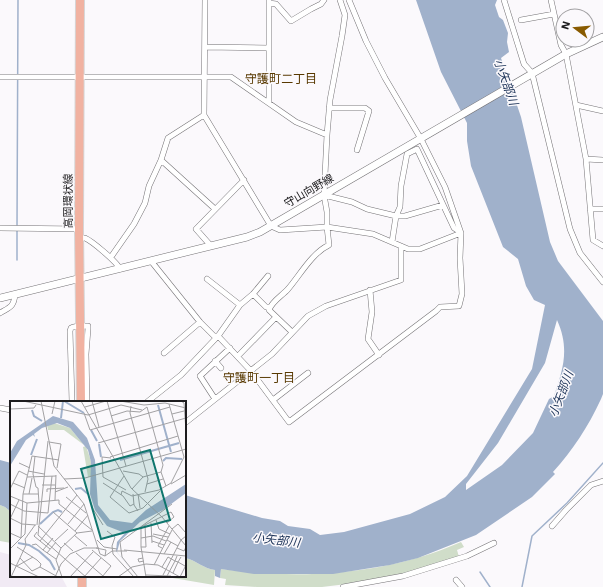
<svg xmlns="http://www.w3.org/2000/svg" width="603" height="587" font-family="'Work Sans','Noto Sans JP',sans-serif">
<rect width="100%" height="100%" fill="#fbf9fc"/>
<path fill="#f1eaf4" d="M0,552l11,3v21h50l6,11h-67z"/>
<path fill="#d0ddc9" d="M0,505l5,2 6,5v31l-11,-2z
M461,542l3,5 -7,3 2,7 -47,15 -57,11 -33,4h-65l-32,-2 1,-6 -6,-1 1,-9c81,11 165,6 240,-27z
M185,558c11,2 19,11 30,12l-1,15 -53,-9h24z"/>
<path fill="#a0b1cb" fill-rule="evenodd" d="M416,0h81l-2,5 4,12 4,3 5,13 -1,9 2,10 -8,6 20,59 29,125 8,19 45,60v73l-2,5c-13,28 -28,51 -48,73l2,2 -23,23 -56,38 -58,23 -28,7 -57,9h-79l-33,-5 -1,9 -5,-2v-6c-11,-1 -19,-10 -30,-12v-63l77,23 18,3 8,5 22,3 10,6 24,-3 66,-18 35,-17 22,-21 65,-107 13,-64 -11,-5 -8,-14 -8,-27 -15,-12 -32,-81 -4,-25v-18l-26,-51zM557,320c13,29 6,49 -3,76l-5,3 -16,34 -31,32 -36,25v-6l32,-41 47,-80z
M0,460l11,3v49l-6,-5 -5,-2z"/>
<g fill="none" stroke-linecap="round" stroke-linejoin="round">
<path stroke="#a0b1cb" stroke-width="1.5" d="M17,227l1,-227
M17,260v-30
M480,572l10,15
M522,587l10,-51 35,-33 36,-40"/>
<defs>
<path id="street" d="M205,0l-1,115 67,111 9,4 47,-3 46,7 35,15h12l41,-16
M504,0l20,64 8,9 38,156 10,24 23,29
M551,0l10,45 5,9 20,105 7,81 10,6
M269,3l7,1 15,17 20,-12 10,-5 3,-4
M521,20l33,-6
M205,47l64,1
M0,77h231l65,45 31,13
M269,103v-103
M576,105l27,6
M329,108h36l4,3 -12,39
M586,159l17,1
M161,160l54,49
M324,195l28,7 15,7 29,7h9l38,-11
M590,209h13
M0,228l79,1
M79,239c0,-1 6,-1 6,-1 7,3 32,24 35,31
M392,242l4,-26 4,-9 1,-21 6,-32 10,-5 37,79 6,4
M211,246l-15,-17 48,-49
M111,257l23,-33 11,-21 4,-17 12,-26 7,-22 36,-23
M151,261l49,61 14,14h4l33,35 38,51 147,-111 4,-4 19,-1 3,-12 -2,-36 1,-25 -16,-46 -24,-48 -36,-61 -19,-37 -17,-41
M207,279l33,26
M370,290l2,22 -4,27 11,16
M253,294l13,13h4
M0,313c10,-6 14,-6 15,-19
M292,332l-23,-22c3,-9 13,-14 19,-21 12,-14 24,-36 41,-44l-2,-18v-15l-3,-17 3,-60 3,-35 12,-64 3,-21 -5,-15
M164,353l36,-31
M238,356l38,-39
M215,361l6,7
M215,399l-15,-23 30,-28
M273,400l35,-27
M72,402l-2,-71 1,-3c4,-3 11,-2 17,-2v3l-2,25 1,48
M147,402l34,-27 37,-39 22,-31 13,-11 15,-18
M0,408l11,2
M185,423l87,-69 36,-38 18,-10 75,-26v-34
M552,526l14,-16 25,-25 12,-4
M456,580l6,7
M343,587l60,-11 64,-20 27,-13"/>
<path id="secondary" d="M0,298l247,-61 13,-5 306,-178 37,-17"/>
<path id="primary" d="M80,0l-1,229 2,173
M82,587v-11"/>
</defs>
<use href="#street" stroke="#757376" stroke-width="6"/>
<use href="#secondary" stroke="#757376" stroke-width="8"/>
<use href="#primary" stroke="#d6d6d6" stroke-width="10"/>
<use href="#street" stroke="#fff" stroke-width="5"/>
<use href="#secondary" stroke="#fff" stroke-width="7"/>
<use href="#primary" stroke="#f1b2a1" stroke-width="8"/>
</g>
<g text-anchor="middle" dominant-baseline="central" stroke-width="3" stroke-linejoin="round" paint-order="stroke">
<g font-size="11" fill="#1d1c1e" stroke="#fbf9fc">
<text transform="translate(309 191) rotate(-30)">守山向野線</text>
<text transform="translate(68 201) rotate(-90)">高岡環状線</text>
</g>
<g font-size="12" fill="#583900" stroke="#fbf9fc">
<text x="281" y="79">守護町二丁目</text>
<text x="259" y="378">守護町一丁目</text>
</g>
<g font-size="12" font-style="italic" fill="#1c3358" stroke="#fbf9fc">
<text transform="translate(506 82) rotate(70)">小矢部川</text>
<text transform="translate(561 394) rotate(-69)">小矢部川</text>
<text transform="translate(276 540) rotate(7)">小矢部川</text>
</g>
</g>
<g transform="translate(10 401)">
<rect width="176" height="176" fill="#fbf9fc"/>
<path d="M44,22l16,5 14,17 -20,-15h-16l-1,-5zM76,45l5,15v15l-3,1 -5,-30z" fill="#d0ddc9"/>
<path d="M43,15l20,6 14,16 8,22 3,45 12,15 22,3 14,-13 40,-26v9l-23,17 -23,12 -20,19 -3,11 20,25 -21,-26 1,-9 8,-9 -18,-7 -12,-16 -5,-16 1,-32 -3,-12 -18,-22 -13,-5 -15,5 -8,6 1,3 -2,-2 -7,5 -16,26v-13l7,-12z" fill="#a0b1cb"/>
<path fill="none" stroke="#a0b1cb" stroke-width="2" d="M54,0l20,12M148,4l13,47M22,9l2,6 8,5M51,17l2,-17M81,29l6,11M89,43l2,13M21,54l6,-16M110,59l59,-17M153,60l3,-3 16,1M65,88l6,-1 7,6M30,123l13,-12 5,-2 4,2M8,142l11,2 10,6 11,10 5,9"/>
<path fill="none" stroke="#a2a1a3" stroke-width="1" d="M13,0l65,14 33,-10 21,5M31,0l13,65 30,38 16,50 5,2 7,-5h15M71,0l50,87 31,29 24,29M82,0l7,26M97,0l19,65M110,0l24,4 21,-2 21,5M171,0l3,2 2,28M121,5l-1,7 18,66 -3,13M75,6l21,-6M137,6l16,58 -2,7 5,14M0,8l24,-1 2,-3M74,12l6,17 80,-23M42,13l3,-13M162,13l12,-3M101,15l16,-5 13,1 7,-5M38,40l-10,94 27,24M39,41l12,2 -4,24M88,42l88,-25M25,55l-2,18 3,13 2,1 1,15 -2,22M100,56l68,-21M101,57l-9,-1 1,20 23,13M9,62l11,5M18,70l16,3M113,70l16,3 4,3M114,75l-14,21 19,16 14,-5 17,-17M17,76l29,-1M54,78l21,-1 101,-29M3,82l12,5M93,82l20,13 7,10 4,-2M137,83l16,-5M161,83l15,-9M32,84h13M0,88l9,-18 8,4M122,88l11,-12 18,-5M37,91v-3l17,-1M45,91l13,-5M13,93h15M19,93l3,-16M123,93l1,11 4,6M128,93l2,14M111,94l1,-4 10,5 27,-6 12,-7 13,-26 -15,-53M0,95l17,7 32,-3v4l33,26M56,96l20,16M79,96l4,12 10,16M45,99l1,-25M0,103l14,7 24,2 4,-37M43,111l24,21M0,117l12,6 14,1M0,118l9,-19M146,119l3,9 11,5M141,122l1,20M58,123l16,-20M28,125l23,22M162,128l6,-5 8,9M65,130l13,-16M97,130l8,6 -3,9 1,8 21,23M27,131l-3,4 6,5M0,132l11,5M143,133l15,3M64,134l13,11M11,137l2,-44 9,-38 27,4M43,137l-10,12 13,9M131,137l12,-2 13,5M87,139l7,7 13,2M157,139l11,6M45,140l13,-12M142,140l12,4M54,142l9,8M22,144l4,-1 7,6M7,146l20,13 4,4 -1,3M131,146h5l-1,-22M86,147l10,2 -1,6M152,147l-4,-2 1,-2 10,-18M167,147l7,3 2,-4M0,148l15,-15 2,-31M40,148l-10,-8 37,-46M82,149l19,16 -9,11M114,149l62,6M37,152l9,-11M66,152l27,23M154,153l7,-12M171,156l-3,5 7,4M10,157l12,13 8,-4 18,10M133,157l-5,1 1,3 5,-1M55,158l21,18M0,162l29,14M144,164l18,-35M7,165l16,-9M152,166l6,-10 7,4 -8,15M163,172l5,-11 -3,-1 2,-5M136,174l25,1M153,174l18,-35 5,-4M1,176l15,-32 -1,-6 10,-14M45,176l6,-13 9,-10 14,-6h15M52,176l-6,-17 5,-12 16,-15 15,-2M60,176l23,-25M74,176l17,-19M108,176l14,-10 14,-3 12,1 22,12M128,176l-16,-20 -2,-15 52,-38M136,176l-5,-30v-20l30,-15 3,5 -7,6M170,176l6,-12"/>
<path fill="#0f766e" fill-opacity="0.15" stroke="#0f766e" stroke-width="2" d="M140,49l20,70 -69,19 -20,-70z"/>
<rect width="176" height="176" fill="none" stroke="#1d1c1e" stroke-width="2"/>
</g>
<g transform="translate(575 28) rotate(286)"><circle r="19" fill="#fbf9fc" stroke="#a2a1a3"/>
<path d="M0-3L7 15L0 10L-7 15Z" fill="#895b00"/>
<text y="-6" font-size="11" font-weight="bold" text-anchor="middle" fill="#1d1c1e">N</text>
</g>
</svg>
